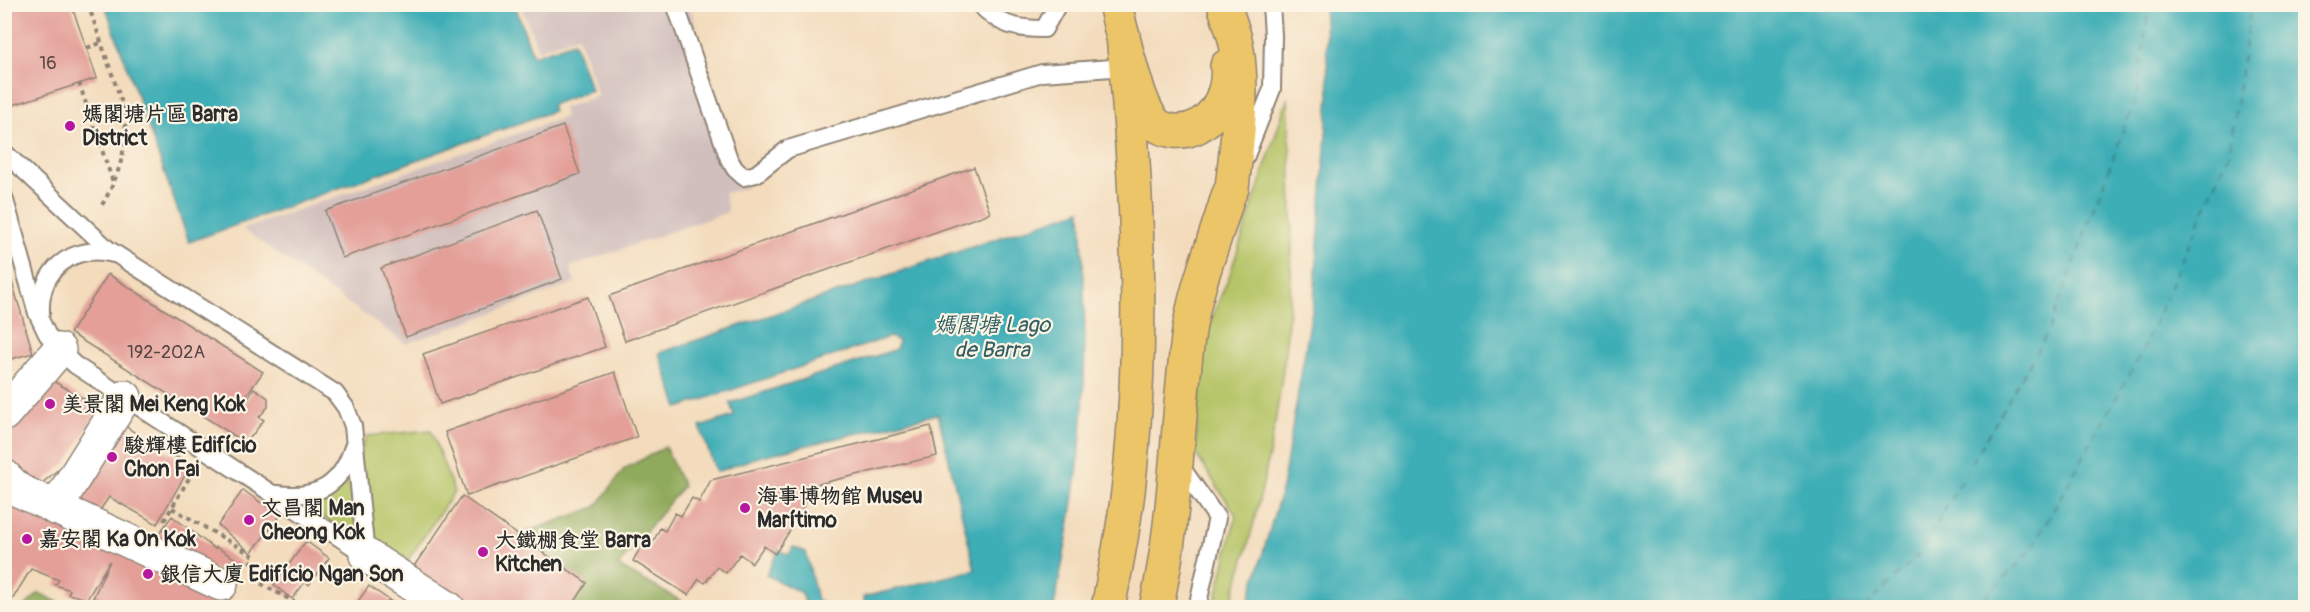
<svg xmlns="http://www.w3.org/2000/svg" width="2310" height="612" font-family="Pangolin,'LXGW WenKai TC',sans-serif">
<rect width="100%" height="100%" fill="#fcf5e5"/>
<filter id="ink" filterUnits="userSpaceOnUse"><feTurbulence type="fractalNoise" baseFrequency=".0167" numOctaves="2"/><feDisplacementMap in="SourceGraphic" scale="12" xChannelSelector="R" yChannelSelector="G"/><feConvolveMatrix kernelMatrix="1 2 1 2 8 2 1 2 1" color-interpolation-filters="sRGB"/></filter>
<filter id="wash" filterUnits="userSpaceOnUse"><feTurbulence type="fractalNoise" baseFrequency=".008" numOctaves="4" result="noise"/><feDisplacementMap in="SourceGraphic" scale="24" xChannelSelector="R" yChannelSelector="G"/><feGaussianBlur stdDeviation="1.35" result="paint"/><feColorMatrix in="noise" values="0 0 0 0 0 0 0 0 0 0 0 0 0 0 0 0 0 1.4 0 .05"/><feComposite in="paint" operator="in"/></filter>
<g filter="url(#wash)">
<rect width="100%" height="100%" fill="#f3dbbc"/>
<path fill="#d1bfbd" d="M521,5h168l58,183 -23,5 4,19 -158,55 5,16 -169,61 -163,-115 322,-112 -2,-9 35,-12 -20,-60 -40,14z"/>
<path fill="#b5c466" stroke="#707848" stroke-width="1.5" d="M1288,97c3,74 7,150 0,224 -8,98 -29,193 -58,286h-16l22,-92 -41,-62 8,-115 26,-61z
M431,430l23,62 -52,77 -93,-61 38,-24 20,-48z"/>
<path fill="#90aa5b" stroke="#5e6a43" stroke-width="1.5" d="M665,447l18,39 -65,80 74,41h-121l16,-24 -69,-48 78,-28 28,-38z
M39,593l29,14h-44z"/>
<path fill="#3cadb6" stroke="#346c70" stroke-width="1.5" d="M105,5h410l18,51 41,-14 17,48 -40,15 2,6 -364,131z
M1324,5h981v602h-1058l35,-119 32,-190 15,-204z
M1081,210c3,70 6,141 1,211 -4,63 -16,125 -28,186h-188l-3,-10 112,-27 -37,-156 -180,43 -42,15 -16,-45 34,-11 -4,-13 164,-53 3,-3 1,-6 -8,-4 -212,71 -19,-55z
M793,547l13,5 11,48 16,7h-27l-4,-14 -36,-18 13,-25 10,5z"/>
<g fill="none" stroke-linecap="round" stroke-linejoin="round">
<path stroke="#325f63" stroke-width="1.5" stroke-dasharray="8 6" stroke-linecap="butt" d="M1864,608l55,-54 129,-222 90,-241 11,-87
M1975,608l55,-56 111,-198 88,-200 22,-150"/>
</g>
<g id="blocks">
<path fill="#e39f98" d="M4,4h67l26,74 -93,30z
M563,126l17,48 -238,84 -17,-47z
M974,167l16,46 -365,128 -16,-45z
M537,210l25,69 -156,58 -25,-69z
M4,255l29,98 -29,8z
M108,274l155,98 -22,31 3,3 10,-18 14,10v9l-9,10 5,3 -18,23 -176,-110z
M588,297l17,50 -165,57 -17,-50z
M615,372l22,65 -170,59 -22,-64z
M48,378l52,30 -32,53 -34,29 -30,-28v-35z
M114,418l30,21 47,26 -34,59 -48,-27 -13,19 -30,-16z
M931,426l6,30 -123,29 -16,33 -23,36 -11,-8 -12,17 -12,-9 -14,19 -9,-6 -12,16 -6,-4 -11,16 -55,-34 10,-18 8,3 9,-18 5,3 10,-18 6,3 11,-18 7,4 12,-22z
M243,490l37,26 -29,37 -33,-28z
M462,496l125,87 -16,25h-98l-61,-39z
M4,497l206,93 33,18h-137l3,-6 -16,-4 17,-37 -23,38 -19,-5 2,-4 -15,-5 4,-5 -28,-11 -24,39h-3z
M172,516l43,33 1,-2 25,15 -9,16 -77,-39z
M306,541l23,17 -20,27 -4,-3 -13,17 -18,-14z
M369,586l20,14 -7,8h-29z
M389,600l12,8h-17z"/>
</g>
</g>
<g filter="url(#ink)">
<use href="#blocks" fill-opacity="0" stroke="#8f8374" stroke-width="1.5"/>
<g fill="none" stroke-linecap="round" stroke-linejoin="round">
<defs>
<path id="lane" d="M675,4l54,155 6,10 9,8 12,-3 32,-25 254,-76 84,-6
M979,4c21,21 35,25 65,25l14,-25
M4,152l104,97 227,144 11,15 7,18 13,129
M1245,158l27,-69 1,-54 -2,-31
M4,197l33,116 10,21 12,16 16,15 291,190
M41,313c-2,-43 31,-70 73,-59
M1179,464l38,54 -20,90
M277,494c40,5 64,-8 76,-47"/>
<path id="street" d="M4,414l55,-64
M4,476l14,14 203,94
M55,508l70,-111
M366,555l82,53"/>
<path id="primary" d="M1115,4c7,28 22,104 42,121 5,4 11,5 17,6 34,3 57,-34 53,-65
M1108,608c8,-42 17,-84 21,-126 16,-148 8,-300 -6,-447
M1156,608c21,-91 20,-185 33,-277 7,-46 26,-90 39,-135l4,-8c5,-46 12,-93 5,-139 -2,-15 -9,-30 -13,-45"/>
</defs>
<use href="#lane" stroke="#8f8374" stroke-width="20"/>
<use href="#street" stroke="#8f8374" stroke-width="36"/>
<use href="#primary" stroke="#8f8374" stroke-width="36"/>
<path stroke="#8f8374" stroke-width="4" stroke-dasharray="4.5 4.5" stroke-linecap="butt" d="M88,4l37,108c3,35 -6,66 -25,96
M87,48l14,-5
M79,83l35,102
M172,508l82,48 -5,9
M164,521l28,-48
M253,579l52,29
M330,608l5,-8"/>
<use href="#lane" stroke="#fff" stroke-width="16"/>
<use href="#street" stroke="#fff" stroke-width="33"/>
<use href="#primary" stroke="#edc569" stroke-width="33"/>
</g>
</g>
<g fill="#b5179e" stroke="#fcf5e5" stroke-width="2">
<circle cx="70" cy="126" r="6"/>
<circle cx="50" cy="404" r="6"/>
<circle cx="112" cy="457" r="6"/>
<circle cx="745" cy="508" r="6"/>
<circle cx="249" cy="520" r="6"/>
<circle cx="27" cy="539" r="6"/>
<circle cx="483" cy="552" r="6"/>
<circle cx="148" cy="574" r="6"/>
</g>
<g text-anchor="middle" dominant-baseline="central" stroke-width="4.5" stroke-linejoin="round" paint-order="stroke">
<g font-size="18" fill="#594846">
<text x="48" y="63">16</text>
<text x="166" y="352">192-202A</text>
</g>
<g font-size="21" font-weight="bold" fill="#2b2b2b" stroke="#fcf5e5" text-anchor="start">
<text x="82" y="114">媽閣塘片區 Barra<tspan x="82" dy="24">District</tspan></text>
<text x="62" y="404">美景閣 Mei Keng Kok</text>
<text x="124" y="445">駿輝樓 Edifício<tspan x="124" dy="24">Chon Fai</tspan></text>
<text x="757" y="496">海事博物館 Museu<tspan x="757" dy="24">Marítimo</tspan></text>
<text x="261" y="508">文昌閣 Man<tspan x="261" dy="24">Cheong Kok</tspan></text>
<text x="39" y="539">嘉安閣 Ka On Kok</text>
<text x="495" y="540">大鐵棚食堂 Barra<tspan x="495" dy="24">Kitchen</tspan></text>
<text x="160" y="574">銀信大廈 Edifício Ngan Son</text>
</g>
<g font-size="22" font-style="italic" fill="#325f63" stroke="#fcf5e5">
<text x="992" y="325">媽閣塘 Lago<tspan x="992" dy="25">de Barra</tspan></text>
</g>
</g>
<rect width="2310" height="612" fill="none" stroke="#fcf5e5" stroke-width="24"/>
</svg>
